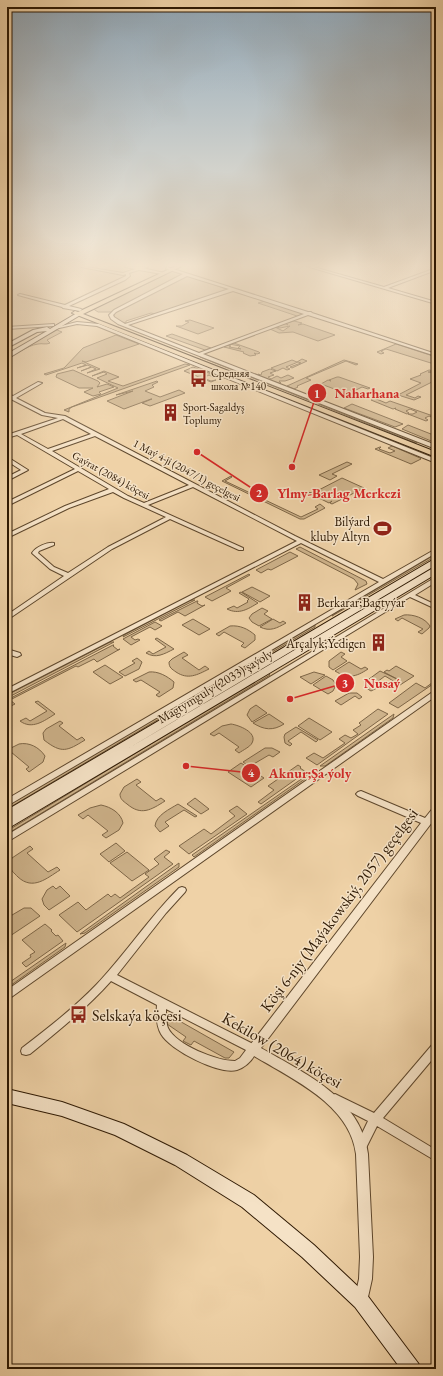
<svg xmlns="http://www.w3.org/2000/svg" width="443" height="1376" font-family="'EB Garamond',serif">
<rect width="100%" height="100%" fill="#efd2a7"/>
<filter id="stains"><feTurbulence type="fractalNoise" baseFrequency=".005" numOctaves="4"/><feColorMatrix values="0 0 0 0 .2 0 0 0 0 .09 0 0 0 0 .02 0 0 0 .5 -.17"/></filter>
<radialGradient id="worn" r=".72"><stop offset=".6" stop-color="#630" stop-opacity="0"/><stop offset="1" stop-color="#630" stop-opacity=".3"/></radialGradient>
<path fill="#ceb38b" stroke="#7e6647" d="M170,271l12,3 -71,38h-13l-6,-4z
M186,276h4l39,14 -74,24 -4,-1 -25,8v2l-8,-2 -4,-3v-4l3,-3z
M265,301l39,13 -7,2 -39,-13z
M190,320l24,8 -16,6 -22,-8h6l7,-4 -4,-1z
M294,321l8,2 -4,2 5,-1 32,11 -17,6 -25,-9 -14,1 -9,-4 5,-2 8,4 7,-5 -10,2 -4,-1 8,-4 4,2 -2,-2z
M57,330l5,2 -15,8 3,3c-4,2 -8,0 -12,1 -12,2 -21,10 -31,15v-2z
M172,334l39,14 -6,2 -39,-14z
M116,335l23,9 -53,18 -4,-1 18,8 -13,4 9,-4 -4,-2 -11,4 10,-4 -3,-2 -11,3 9,-3 -4,-2 -36,12 -2,-1 20,-6 19,-20z
M234,343l25,9 1,1 -3,1 -3,-1 2,2 -6,1 -7,-3 1,-1 -20,-5 3,-2 4,1 -2,1 12,2 -3,-1 2,-2 -11,-2z
M396,344l40,13v6l-2,1 -48,-15 -5,2 3,2 -3,1 -4,-2z
M200,357h1l216,85 -1,1z
M302,359l5,2 -15,7 -2,-1 11,-4 -3,-1 -12,5 4,2 -3,1 -4,-2 -6,3 -6,-3 21,-8 5,2z
M344,360l14,4 -2,1 -10,-4 -40,17 5,2 -14,6 1,1 -4,2 -7,-3z
M185,364l5,1 -118,42 -3,2v3l-5,-2 54,-22 -21,-10 10,-4 -3,-2 -12,4 12,-5 15,6 -11,4 15,5z
M193,367l24,9 -4,1 -4,-2 -6,3 8,3 5,-1 -5,2 -27,-11z
M270,369l6,2 -6,2 4,2 -6,2 3,2 6,-3 4,2 7,-3 6,3 -9,3h-6l2,2h-3l-20,-7v-2l3,1 1,-3z
M73,370l25,11 2,2 -3,4 10,-3 7,3 -15,5 2,2 -8,2 -9,-4 9,-4h-14l-23,-11 1,-3z
M429,370l6,1 -7,1 8,2v6l-30,15 9,3 3,-2 3,1 -7,3 -16,-5 23,-12 -11,-4 11,-4 -1,-1z
M337,377h2l31,11 -2,1 -6,-2 -10,5 5,2 -4,2 -32,-12 7,-4 3,1 -2,-1z
M157,381l1,1 -6,3 2,2 -9,4 15,6 19,-7 6,3 -35,13 -8,-3 10,-4h-1l-27,10 -17,-8 26,-10 -17,4z
M374,398l12,5 4,-2 46,16v2l-7,-3 -4,2 3,2 -2,1 -18,-7h5l4,-2 -7,-3 -4,2 3,2 -2,1 -12,-5 1,-1 -3,1 -22,-9z
M352,404l51,20 -8,3 -51,-19z
M408,425l28,11v7l-34,-14z
M392,446l28,12 1,1 -10,5 -36,-15 5,-2h1l-2,2 11,4 5,-2 -7,-3z
M347,462l5,2 -20,10 5,2 -7,4 -11,-5z
M231,476l1,1 -7,4 76,36 17,-8 -3,-2 5,-3 5,4 -21,11h-4l-78,-38z
M342,478l22,10 -32,16 -2,-1 2,-2 -3,2 -22,-11 6,1z
M300,547l66,34 1,3 -12,6 3,-6 -4,-5 -58,-30z
M290,552l8,4 -27,14 -3,-1 -7,4 -5,-3z
M436,554v2l-104,60 7,-5z
M249,574l1,1 -24,13 5,3 -19,10 -7,-4z
M252,587l18,9 -10,6 -18,-10z
M241,592l17,11c-10,6 -19,12 -31,6l7,-3 3,2 11,-6 -1,-1 2,-2 -10,-6z
M190,600h5l-72,37 1,-2z
M197,601h1l-1,2 5,3 3,-1 -20,11 -7,-4 -17,9 -2,-1z
M262,608l6,3 -4,3 8,5 -13,7 -7,-4 -3,-4 3,-4z
M404,615c9,-1 21,3 26,11l-1,2 -7,6 -4,-2 5,-3 -21,-11 -4,3 -3,-2z
M193,619l17,10 -11,6 -17,-10z
M273,619l7,4 3,-2 3,2c-9,5 -16,9 -26,4z
M155,622l7,4 -7,4 -5,-3 -19,10 4,3 3,-1 2,1 -9,5 -8,-6z
M315,625v2l-60,35 -2,-1z
M230,626c10,-1 18,3 25,9v5l-10,8 -4,-2 3,-3 -20,-11 -5,4 -3,-2z
M157,638l17,11c-10,5 -18,10 -28,4l3,-2 4,3 13,-7 -11,-8z
M110,642h4l-107,56v-3z
M113,645h1l-1,1 5,4 2,-1 -23,13 -3,-3 -16,8 -2,-1 -66,34 5,4 -8,4v-8z
M184,652l4,3 -6,3 17,12 6,-4 4,3c-12,6 -21,11 -33,3 -4,-3 -7,-4 -7,-10l3,-3z
M341,652l4,2 -4,3 6,4 -14,9 -4,-3v-6z
M137,658l5,4 -3,7 -14,7 -6,-4 16,-9 -3,-2z
M250,662l2,2 -245,145v-3z
M349,662l12,7 4,-2 3,2c-12,8 -20,10 -33,2z
M105,665l18,12 -13,7 -17,-12z
M396,666l18,10 -14,9 -15,-9 -12,9 4,3 -6,3 -5,-3 -1,-6 15,-11 17,8 -13,-7 3,-2 2,1z
M149,672c9,-1 18,4 25,10l-1,6 -14,9 -3,-2 4,-3 -19,-12 -5,2 -3,-2z
M314,672l11,3 -14,9 -11,-7z
M268,673l2,2 -263,159v-3z
M326,676l7,4 3,5 -3,6 -5,3 -15,-9z
M436,680v2l-38,26 -9,-5 27,-20 9,5z
M349,693h8l5,4 -3,2 -4,-3 -14,9 -6,-4z
M38,701l17,13c-11,7 -23,16 -35,7l6,-3 4,3 17,-10 -12,-9z
M256,705l11,8 -15,9 -5,-7 3,-6z
M378,709l10,5 -71,51 -11,-7 8,-5 9,5 22,-15 -6,-4 6,-4 6,3 7,-4 -5,-4 8,-5 -2,-2z
M269,714l15,10c-11,7 -20,6 -31,-1z
M394,714l-1,4 -68,48h-5z
M309,718l23,14 -12,8 -22,-14z
M60,721l3,2 -4,3 18,14 5,-3 3,3c-18,11 -23,14 -41,0l-1,-7 3,-4z
M231,724c7,1 27,8 21,19 -2,4 -9,7 -13,10l-4,-3 4,-3 -20,-14 -5,3 -4,-2 12,-8z
M296,727l22,13 -2,2 -15,-10 -13,9 4,3 -2,2 -5,-3 -1,-6 1,-3z
M19,744c10,-2 20,3 26,12l-2,6 -14,10 -3,-3 3,-2 -18,-15 -4,2v-4z
M265,748h7l8,4 -7,5 -4,-2 -17,10 7,5 -2,2 -14,-10z
M241,763l23,15 -13,9 -23,-15z
M298,765l3,2 -1,1 6,4 -45,32 -3,-2 16,-12 -6,-4z
M310,773l2,1 -118,83 -2,-2z
M137,779l4,3 -5,3 20,16 5,-3 4,3c-14,9 -24,15 -38,3 -4,-3 -7,-5 -7,-10l4,-7z
M195,798l14,11 -8,5 -14,-10z
M178,804l19,12 -2,1 -11,-7 -19,12 4,4 -9,6 -5,-6c1,-11 15,-17 23,-22z
M101,805c10,2 20,8 22,18l-4,7 -13,8 -4,-3 6,-4 -20,-16 -5,4 -5,-4 12,-7z
M237,806l10,8 -58,40 -10,-8 25,-17 7,5 24,-18 -6,-5z
M116,843l9,8 -16,11 -9,-8z
M30,846l3,3 -6,4 21,19 9,-5 3,3c-13,8 -27,21 -42,7 -4,-4 -8,-7 -9,-13l3,-6z
M166,850l4,2 -6,5 9,7 -96,68 -18,-17 19,-13 8,8 22,-16 3,3 4,-3 5,4 29,-21 -4,-3 14,-10 -5,-5z
M127,852l22,18 -17,11 -22,-18z
M179,863v4l-94,66 -5,1z
M53,886l3,3 4,-3 10,10 -21,14 -5,-5 -2,-6 5,-9z
M24,908h7l9,8 -33,22v-20z
M45,924l7,6 -1,1 5,5 2,-1 5,6 -37,26 -4,-4 9,-6 -1,-2 5,-3 -13,-12z
M66,943l-1,4 -58,41v-4z
M169,1015l65,37 -5,6h-4l-31,-17 -3,4 -8,-4 3,-4 -19,-13z"/>
<g fill="none" stroke-linecap="round" stroke-linejoin="round">
<defs>
<path id="minor" d="M80,266l43,7 12,-4 -10,-2v-1l14,1 9,-1v1l-5,1 21,5 -2,1 -23,-4 -10,3 1,3 -5,4 -56,26 12,3 1,1 -2,1 -17,-3 -1,-1 -44,-12 2,-1 45,11 61,-29v-2l-3,1 -42,-8z
M306,266h4l74,21 52,-19v2l-48,18 48,14v2z
M167,267l141,45h3l1,1 124,41v2l-128,-41 -105,39 233,91v4l-318,-125 -7,-5 -2,-4 5,-5 69,-36 -17,-5zM187,276l42,13 -104,35 -11,-7 -1,-2 3,-3zM233,291l71,23 -105,39 -71,-28z
M77,322l22,2 337,135v4l-339,-137 -20,-2 -22,5 -2,-1z
M54,324v2h-1l-46,3v-2z
M38,382l4,1 -26,15 29,15 20,3 230,120 88,43 51,-29 2,-1v4l-429,253v-7l372,-217 -78,-39 -294,151v-5l290,-148 -104,-54 -45,18 95,43v2h-4l-69,-31 -58,30 -105,71v-5l57,-39 -14,-7 -17,-15 -1,-1c4,-6 15,-11 22,-10v2l-15,6 -1,2 16,14 14,6 40,-26 58,-30 -42,-19 -11,-6 -44,16 -62,30v-4l58,-28 44,-17 -31,-18 -71,35v-4l68,-33 -58,-34 -10,3v-3l51,-17 -16,-3 -35,-18v-3l6,2zM63,419l28,15 -43,15 -27,-15zM95,436l94,49 -45,18 -16,-7 -76,-45z
M7,457l2,1 19,12 -21,11v-4l14,-7 -14,-9z
M436,577v5l-21,13 21,10v4l-26,-12 -403,245v-7z
M434,691h2v5l-426,302 -3,1v-9z
M182,887l3,1 1,2 -1,2 -19,21 -49,62 140,71 1,3c-4,9 -11,18 -21,21 -18,5 -67,-20 -76,-36 -5,-9 -5,-19 -4,-29l-46,-24c-24,27 -53,50 -81,73l-4,1 -4,-1 -1,-3 1,-3c26,-20 52,-40 75,-64 29,-31 52,-66 82,-96zM166,1009l80,41 -6,8 -5,3c-18,0 -59,-16 -67,-33 -2,-5 -2,-13 -2,-19z
M436,1044v11l-53,63 53,32v11l-59,-35 -12,24 -4,1 -4,-1 -1,-4 12,-25 -37,-19 -1,-3 1,-3 4,-2 4,2 35,17 58,-68z"/>
<path id="tertiary" d="M7,649l13,4 1,2 -4,2 -10,-3z
M361,791l64,27 8,-10 3,-1v10l-175,231c43,25 100,50 107,106l5,103 -1,22 -6,27 -5,2 -5,-2 -2,-5 5,-22 1,-22 -4,-103c-6,-51 -68,-77 -107,-101l-2,-4 174,-226 -63,-27 -2,-2 2,-2z"/>
<path id="secondary" d="M77,313l5,1 -75,45v-5l40,-23 -10,1 -30,16v-4l26,-14 14,-3 3,2z
M436,558v7l-312,186 309,-183 3,-1v7l-429,255v-9l2,-1h-2v-9z
M7,1089l55,13 62,22 63,31 67,40 60,50 53,50 51,68 3,6h-20l-46,-62 -53,-50 -60,-50 -67,-42 -60,-30 -53,-19 -55,-13z"/>
<path id="primary" d="M176,266h6l-99,48 353,138v5l-364,-144 3,-2 3,1z"/>
</defs>
<use href="#minor" stroke="#5e472c" stroke-width="2"/>
<use href="#tertiary" stroke="#5e472c" stroke-width="2"/>
<use href="#secondary" stroke="#2e1903" stroke-width="2"/>
<use href="#primary" stroke="#2e1903" stroke-width="2"/>
<use href="#minor" fill="#f5e2c6" fill-rule="evenodd"/>
<use href="#tertiary" fill="#f5e2c6" fill-rule="evenodd"/>
<use href="#secondary" fill="#f5e2c6" fill-rule="evenodd"/>
<use href="#primary" fill="#efd2a7" fill-rule="evenodd"/>
</g>
<linearGradient id="sky" x2="0" y2="1"><stop stop-color="#90a7b8"/><stop offset="0.58" stop-color="#f8ebd7"/><stop offset="1" stop-color="#f8ebd7" stop-opacity="0"/></linearGradient>
<rect width="443" height="458" fill="url(#sky)"/>
<defs>
<symbol id="bus-bare" viewBox="-9 -9 18 18"><path d="M-5-6H5V4H4V6H2V4H-2V6H-4V4H-5ZM-3.5-4V0h7V-4ZM-3.5 1.2v1.5H-2V1.2ZM2 1.2v1.5H3.5V1.2Z" fill="#8f2418" stroke="#f5e2c6" stroke-width="2.5" paint-order="stroke"/></symbol>
<symbol id="building-bare" viewBox="-9 -9 18 18"><path d="M-4-6H4V6H1V3H-1V6H-4ZM-2.5-4.3h1.7v1.8h-1.7ZM.8-4.3h1.7v1.8H.8ZM-2.5-1h1.7V.8h-1.7ZM.8-1h1.7V.8H.8Z" fill="#8f2418" stroke="#f5e2c6" stroke-width="2.5" paint-order="stroke"/></symbol>
<symbol id="stadium-bare" viewBox="-9 -9 18 18"><path d="M0-5a6.5 5 0 1 0 0 10a6.5 5 0 1 0 0-10ZM-3.5-1.8h7v3.6h-7Z" fill="#8f2418" stroke="#f5e2c6" stroke-width="2.5" paint-order="stroke"/></symbol>
</defs>
<g fill-rule="evenodd">
<use href="#bus-bare" x="186" y="366" width="25" height="25"/>
<use href="#building-bare" x="158" y="400" width="25" height="25"/>
<use href="#stadium-bare" x="370" y="516" width="25" height="25"/>
<use href="#building-bare" x="292" y="590" width="25" height="25"/>
<use href="#building-bare" x="366" y="630" width="25" height="25"/>
<use href="#bus-bare" x="66" y="1002" width="25" height="25"/>
</g>
<g text-anchor="middle" dominant-baseline="central" stroke-width="3" stroke-linejoin="round" paint-order="stroke">
<g font-size="11" fill="#2e1903" stroke="#f5e2c6" text-anchor="start">
<text x="211" y="373">Средняя<tspan x="211" dy="13">школа №140</tspan></text>
<text x="183" y="407">Sport-Sagaldyş<tspan x="183" dy="13">Toplumy</tspan></text>
</g>
<g font-size="11" fill="#2e1903" stroke="#f5e2c6">
<text transform="translate(187 470) rotate(28)">1 Maý 4-ji (2047/1) geçelgesi</text>
<text transform="translate(111 475) rotate(29)">Gaýrat (2084) köçesi</text>
</g>
<g font-size="13" fill="#2e1903" stroke="#f5e2c6" text-anchor="end">
<text x="370" y="521">Bilýard<tspan x="370" dy="15">kluby Altyn</tspan></text>
<text x="317" y="602" text-anchor="start">Berkarar;Bagtyýar</text>
<text x="366" y="643">Arçalyk;Ýedigen</text>
</g>
<g font-size="13" fill="#2e1903" stroke="#f5e2c6">
<text transform="translate(215 686) rotate(-31)">Magtymguly (2033) şaýoly</text>
</g>
<g font-size="16" fill="#2e1903" stroke="#f5e2c6">
<text transform="translate(339 910) rotate(-53)">Köşi 6-njy (Maýakowskiý, 2057) geçelgesi</text>
<text transform="translate(282 1050) rotate(30)">Kekilow (2064) köçesi</text>
</g>
<g font-size="16" fill="#2e1903" stroke="#f5e2c6" text-anchor="start">
<text x="92" y="1015">Selskaýa köçesi</text>
</g>
</g>
<path fill="none" stroke="#d62828" stroke-width="1.5" d="M292 467L317 393M197 452L259 493M290 699L345 683M186 766L251 773"/>
<g fill="#d62828" stroke="#f5e2c6" stroke-width="1.5">
<circle cx="292" cy="467" r="4"/>
<circle cx="197" cy="452" r="4"/>
<circle cx="290" cy="699" r="4"/>
<circle cx="186" cy="766" r="4"/>
<circle cx="317" cy="393" r="10"/>
<circle cx="259" cy="493" r="10"/>
<circle cx="345" cy="683" r="10"/>
<circle cx="251" cy="773" r="10"/>
</g>
<g font-size="12" text-anchor="middle" font-weight="bold" fill="#fff">
<text x="317" y="398">1</text>
<text x="259" y="497">2</text>
<text x="345" y="687">3</text>
<text x="251" y="777">4</text>
</g>
<g font-size="14" text-anchor="middle" font-weight="bold" fill="#d62828" stroke="#f5e2c6" stroke-width="3" stroke-linejoin="round" paint-order="stroke">
<text x="367" y="398">Naharhana</text>
<text x="339" y="498">Ylmy-Barlag Merkezi</text>
<text x="382" y="688">Nusaý</text>
<text x="310" y="778">Aknur;Şa ýoly</text>
</g>
<rect width="443" height="1376" fill="none" stroke="#efd2a7" stroke-width="24"/>
<rect x="8" y="8" width="427" height="1360" fill="none" stroke="#2e1903" stroke-width="2"/>
<rect x="12" y="12" width="419" height="1352" fill="none" stroke="#2e1903"/>
<rect width="100%" height="100%" filter="url(#stains)"/>
<rect width="100%" height="100%" fill="url(#worn)"/>
</svg>
